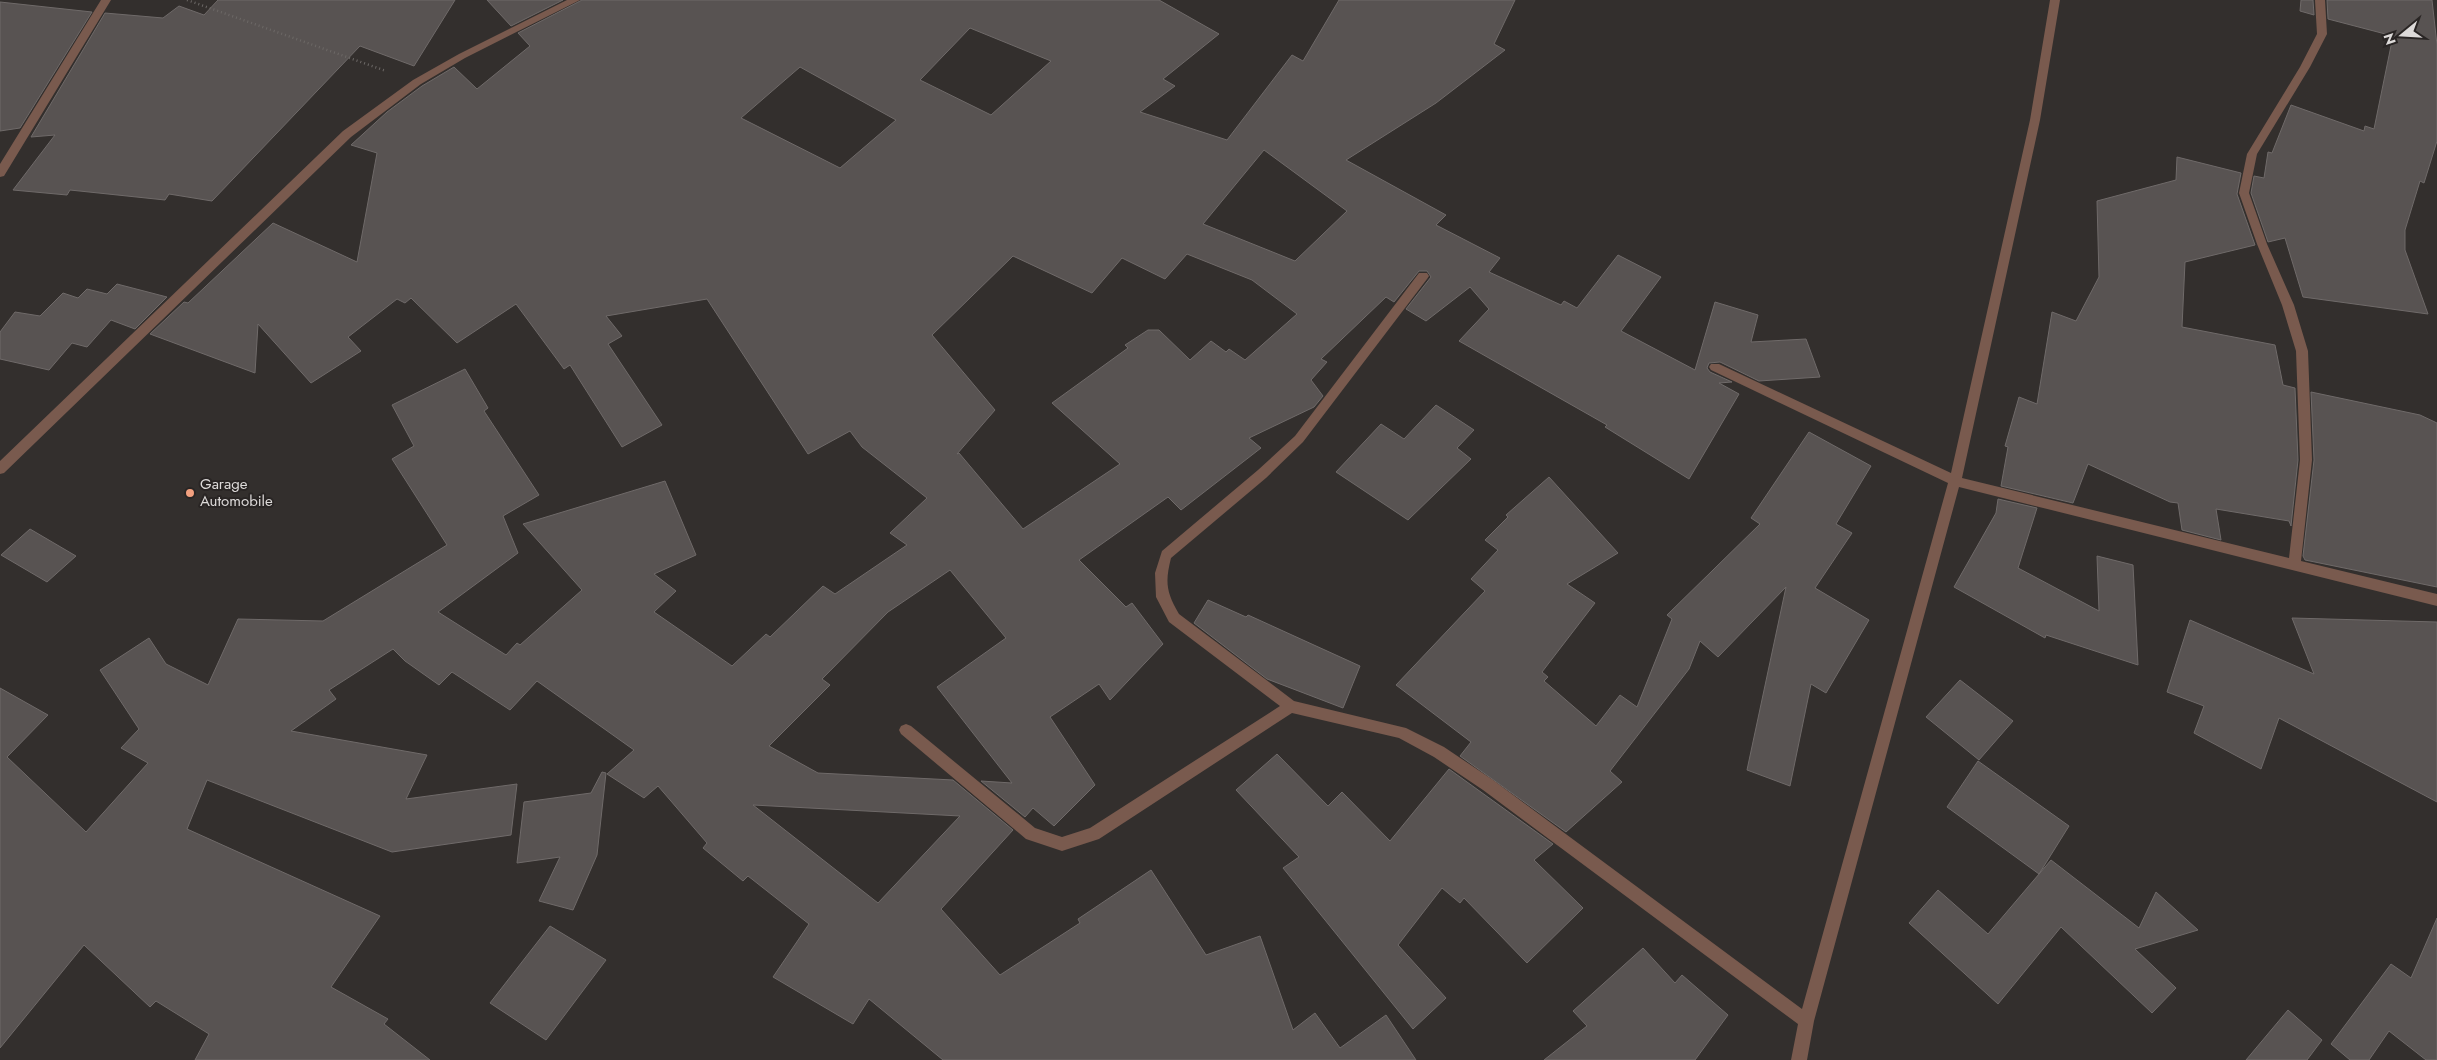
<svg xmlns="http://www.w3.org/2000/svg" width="2437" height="1060" font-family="Jost,sans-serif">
<rect width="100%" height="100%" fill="#332f2d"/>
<path fill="#585352" stroke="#6f6a69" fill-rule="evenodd" d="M218,0h237l-41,66 -54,-20 -148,155 -43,-7 -4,6 -95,-10 -3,5 -54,-5 42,-55 -24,2 74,-124 58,5 16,-12 25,9z
M487,0h76l-52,26z
M582,0h577l60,34 -56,45 12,7 -35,26 87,28 65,-85 11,6 36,-61h176l-21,44 11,6 -69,53 -90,57 100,55 -10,10 64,33 -11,14 72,33 3,-4 13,7 41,-53 43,22 -40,54 74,39 20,-68 43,13 -7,27 55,-3 14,38 -61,4 -39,-19 -11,1 -2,5 3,4 22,10 -13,1 20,11 -50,85 -84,-52 2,-2 -148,-84 30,-32 -19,-22 -44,34 -20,-12 25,-32 -4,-6h-8l-25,31 -8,-5 -65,62 6,3 -16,18 12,16 -9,11 -65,31 12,10 -80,62 -13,-13 -89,63 47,47 6,-4 31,41 -53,56 -11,-16 -49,33 45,68 -41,41 -21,-18 -8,9 -44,-36 31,2 -75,-96 69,-49 -56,-68 -62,42 -66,67 8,6 -61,61 49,27 135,7 60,50 -72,79 59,66 80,-52 -2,-4 73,-49 55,85 54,-19 33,94 22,-17 25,35 46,-33 30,45h-473l-74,-61 -16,25 -80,-47 36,-53 -61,-48 -5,5 -40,-33 4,-5 -49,-57 -14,12 -37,-24 27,-24 -97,-69 -27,29 -58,-38 -13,13 -34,-24 -12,-12 -64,41 7,9 -45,32 136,24 -21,44 111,-15 -6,51 -119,17 -185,-72 -20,49 193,87 -49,71 57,32 -4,5 46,36h-235l14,-26 -53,-33 -6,6 -66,-62 -84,103v-360l48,27 -41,42 79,75 62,-69 -27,-15 18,-19 -39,-59 49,-32 17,26 42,21 30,-66 85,2 124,-76 -55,-86 22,-13 -22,-41 73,-36 23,39 -4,3 55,84 -36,21 15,37 -80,59 68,43 11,-12 3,2 62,-55 -59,-66 142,-43 31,74 -42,19 22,17 -22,21 78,54 34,-32 4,3 53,-51 12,8 72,-49 -17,-12 37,-35 -65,-51 -12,-16 -42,23 -101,-155 -101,17 16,20 -14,8 54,81 -40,22 -52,-82 -6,4 -48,-65 -59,39 -46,-45 -6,5 -8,-4 -49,38 13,14 -50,32 -53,-59 -3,49 -105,-39 34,-32 4,1 85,-80 84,39 20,-109 -26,-8 36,-33 35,-26 32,-19 23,22 53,-43 -12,-13zM970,28l81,33 -60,54 -71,-35zM800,67l96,53 -56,48 -99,-50zM1264,150l83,61 -52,50 -92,-37zM1187,254l65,26 45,34 -52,46 -16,-11 -3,3 -15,-11 -21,19 -31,-30h-11l-23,15 3,3 -76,55 68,61 -97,65 -64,-76 -2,1 38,-44 -63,-75 81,-79 79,37 30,-35 43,21zM753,805l207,11 -82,87z
M2301,0h12l1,15 -14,-4z
M2327,0h105l5,45v96l-13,42 -4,-2 -15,49v20l23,64 -125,-17 -18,-59 -17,4 -17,-49 3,-17 10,2 4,-26 4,1 19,-48 73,26 1,-5 9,3 19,-93 -65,-17z
M0,2l92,10 -72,116 -20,3z
M2177,157l64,16 -4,21 18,51 -70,17 -3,65 93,18 8,40 12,3 3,72 -7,66 -2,-5 -73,-12 5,31 -39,-10 -4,-27 -8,-1 -82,-38 -15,39 -72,-17 7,-39 -3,-1 14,-49 18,7 15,-92 24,9 23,-44 -2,-76 79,-21z
M117,284l50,13 -32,32 -24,-9 -24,27 -15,-4 -23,27 -49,-11v-27l15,-20 25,4 23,-23 15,5 9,-9 20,5z
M2311,392l109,23 17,8v164l-132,-27 -2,-4 11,-96z
M1436,405l38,25 -17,18 14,11 -63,61 -72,-48 45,-48 23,15z
M1809,432l62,34 -35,58 16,9 -37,55 54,32 -43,73 -15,-9 -21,102 -43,-16 39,-183 -68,70 -18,-16 -11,28 -79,102 12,11 -56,50 -106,-76 11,-14 -75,-57 89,-94 -14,-12 27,-29 -13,-10 23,-23 -2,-2 43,-38 69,76 -51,31 28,19 -53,69 6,5 -4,4 52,45 24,-31 17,12 35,-88 -5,-4 93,-91 -9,-6z
M1998,499l39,9 -19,60 81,43 -2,-55 36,9 5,100 -92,-30 -1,3 -91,-51 42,-74z
M30,529l46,27 -29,26 -46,-27z
M1208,600l38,17 2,-2 112,51 -17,42 -76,-29 -73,-56z
M2292,618l145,4v180l-158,-84 -18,51 -67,-36 10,-27 -37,-14 23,-72 124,54z
M1960,680l53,41 -34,39 -53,-43z
M1277,754l51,52 14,-14 48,49 59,-72 104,75 -19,16 49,48 -56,55 -63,-65 -4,5 -18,-15 -44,57 48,53 -33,31 -130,-161 16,-11 -63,-67z
M1978,761l91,65 -30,48 -92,-67z
M602,772l4,1 -9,82 -24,55 -34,-9 21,-44 -43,6 7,-61 67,-9z
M2051,860l88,68 17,-36 42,38 -63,19 41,39 -24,25 -91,-86 -63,77 -89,-81 29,-33 50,44z
M2437,918v142h-11l-37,-29 -20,29h-19l-19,-16 60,-80 20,14z
M550,926l56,34 -60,80 -56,-37z
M1643,948l32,35 7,-8 46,40 -33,45h-151l43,-34 -14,-15z
M2288,1010l34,30 -15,20h-61z"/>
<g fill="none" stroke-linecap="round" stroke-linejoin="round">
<path stroke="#6c6866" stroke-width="2.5" stroke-dasharray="1 3" stroke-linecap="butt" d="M187,0l199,71"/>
<path fill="#795a4e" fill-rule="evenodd" d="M101,0h10l-107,176 -4,1v-13z
M567,0h13l-115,58 -44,26 -70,53 -347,336 -4,1v-13l343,-330 70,-51 46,-26z
M2050,0h10l-20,120 -78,358 327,80 11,-98 -4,-109 -14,-46 -25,-61 -18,-51 8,-39 53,-87 17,-33 -2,-34h10l2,34 -17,33 -53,87 -8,39 18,51 27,61 14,46 4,109 -11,101 136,33v12l-478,-119 -145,534 -7,39h-16l7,-36 -315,-234 -49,-33 -35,-19 -107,-25 -193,126 -37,12 -36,-12 -125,-105 -2,-4 2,-4 5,-2 5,2 124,102 27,9 28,-9 190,-122 -111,-84 -13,-25 -1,-24 7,-22 96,-81 37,-34 124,-163h8l2,3 -2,3 -124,163 -37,36 -95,80c-6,24 -5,34 8,56l115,87 112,27 38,19 49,33 309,229 146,-526 -237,-113 -2,-3 2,-3h8l232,109 79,-353z"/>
</g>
<circle fill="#f2a07f" stroke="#292524" stroke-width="2" cx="190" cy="493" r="5"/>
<g text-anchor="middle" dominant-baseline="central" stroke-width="4" stroke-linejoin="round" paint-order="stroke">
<g font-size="15" fill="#dddad9" stroke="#292524" text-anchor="start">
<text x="200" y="484">Garage<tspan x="200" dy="17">Automobile</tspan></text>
</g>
</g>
<g transform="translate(2402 35) rotate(252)" stroke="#292524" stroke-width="4" paint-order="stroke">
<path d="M0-4L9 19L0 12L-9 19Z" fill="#dddad9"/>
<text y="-8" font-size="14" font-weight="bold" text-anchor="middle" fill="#dddad9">N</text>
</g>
</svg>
